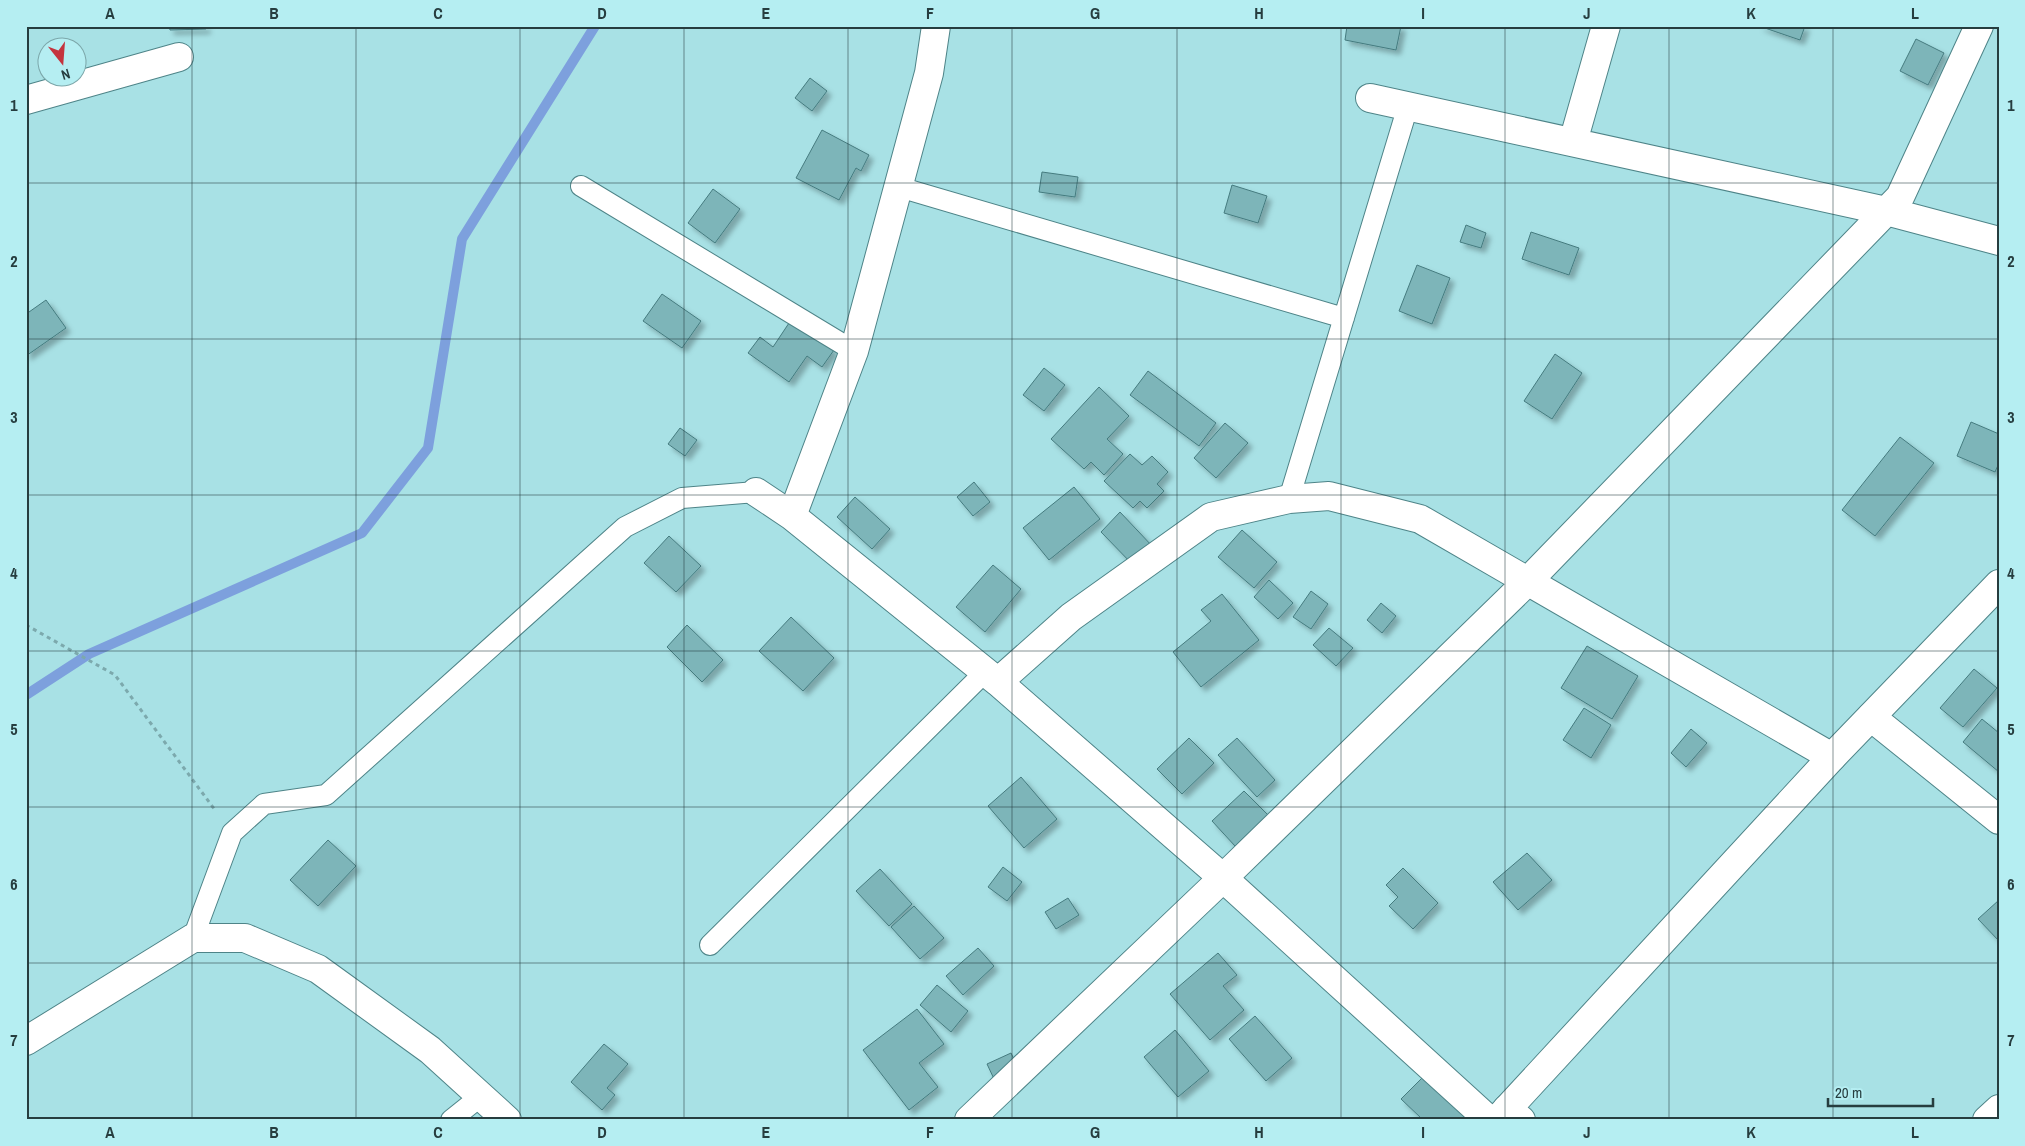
<svg xmlns="http://www.w3.org/2000/svg" width="2025" height="1146" font-family="'Archivo Narrow',sans-serif">
<defs>
<filter id="shadow"><feDropShadow dx="4.5" dy="4.5" stdDeviation="2.5" flood-color="#0004"/></filter>
</defs>
<rect width="100%" height="100%" fill="#a8e1e5"/>
<g fill="none" stroke-linecap="round" stroke-linejoin="round">
<path stroke="#7da0dd" stroke-width="10" d="M26,695l63,-41 273,-121 66,-85 34,-209 133,-213"/>
</g>
<path fill="#7db5b9" stroke="#457b7f" filter="url(#shadow)" d="M169,26h37v3l-36,1z
M1347,26h54l-5,24 -51,-10z
M1759,26h46l-5,14z
M1916,39l28,14 -16,32 -28,-14z
M810,78l17,13 -15,20 -17,-13z
M822,130l47,25 -8,16 -5,-3 -17,32 -43,-22z
M1042,172l36,5 -3,20 -36,-5z
M1232,185l35,11 -9,27 -34,-10z
M713,189l27,20 -25,34 -27,-20z
M1466,225l20,8 -5,15 -21,-6z
M1531,232l48,16 -10,27 -47,-16z
M1417,265l33,13 -18,46 -33,-13z
M662,294l39,27 -19,27 -39,-27z
M46,300l20,28 -40,28v-48l3,4z
M791,320l43,30 -12,17 -15,-11 -18,26 -41,-29 12,-16 13,10z
M1555,354l27,19 -30,46 -28,-18z
M1044,368l21,17 -21,26 -21,-16z
M1148,371l68,52 -17,23 -69,-51z
M1099,387l30,29 -22,23 16,15 -19,21 -13,-13 -7,7 -33,-30z
M1971,422l28,12v29l-4,9 -38,-16z
M1225,423l23,20 -32,35 -22,-20z
M680,428l17,12 -12,16 -17,-12z
M1900,437l34,26 -59,73 -33,-26z
M1130,454l12,11 10,-9 16,16 -11,12 7,7 -17,17 -7,-7 -7,7 -29,-27z
M974,482l16,20 -17,14 -16,-19z
M1074,487l26,32 -51,41 -26,-32z
M855,497l35,32 -18,20 -35,-32z
M1120,512l34,36 -19,19 -34,-35z
M1242,530l35,32 -23,26 -36,-31z
M669,536l32,30 -25,26 -32,-29z
M993,565l28,24 -36,43 -29,-25z
M1269,580l24,23 -15,16 -24,-22z
M1311,591l17,13 -17,25 -18,-12z
M1222,594l37,46 -58,47 -28,-35 38,-31 -10,-11z
M1381,603l15,13 -14,17 -15,-13z
M791,617l43,41 -31,33 -44,-40z
M687,625l36,35 -21,22 -35,-35z
M1329,628l24,20 -17,18 -23,-21z
M1587,646l51,30 -26,43 -51,-31z
M1974,669l23,19 -34,39 -23,-19z
M1584,708l27,17 -20,33 -28,-18z
M1982,719l17,14v39l-36,-30z
M1691,729l16,14 -21,24 -15,-14z
M1189,738l25,25 -32,31 -25,-25z
M1237,738l38,42 -18,17 -39,-42z
M1021,777l36,42 -33,29 -36,-42z
M1244,791l24,24 -33,31 -23,-25z
M328,840l28,26 -38,40 -28,-26z
M1527,853l25,27 -34,30 -25,-28z
M1003,867l19,15 -15,19 -19,-14z
M1403,868l35,35 -25,26 -24,-23 9,-9 -12,-12z
M880,869l32,35 -23,22 -33,-35z
M1068,898l11,17 -23,14 -11,-17z
M1999,900v41l-21,-22z
M914,906l30,32 -24,21 -29,-32z
M978,948l16,18 -31,29 -17,-19z
M1218,953l19,22 -14,11 21,24 -34,30 -40,-46z
M937,985l31,26 -17,21 -31,-27z
M917,1009l27,35 -25,19 19,24 -29,23 -46,-60z
M1255,1016l37,42 -26,23 -37,-42z
M1175,1030l34,41 -31,26 -34,-40z
M604,1044l24,20 -21,24 8,7 -13,15 -31,-28z
M1011,1053l8,17 -24,11 -8,-17z
M1423,1077l43,41 -1,2h-45l1,-2 -20,-19z"/>
<g fill="none" stroke-linecap="round" stroke-linejoin="round">
<defs>
<path id="service" d="M581,186l273,165
M899,187l445,131
M1289,499l119,-393
M193,938l39,-105 32,-29 62,-9 299,-268 57,-29 74,-6
M710,945l275,-273
M451,1120l30,-24"/>
<path id="minor" d="M1370,98l516,113 113,30
M26,100l153,-43
M1573,142l33,-116
M756,492l36,24 206,166 225,196 266,242
M792,516l62,-165 75,-278 7,-47
M998,682l73,-65 140,-100 78,-18 40,-3 91,23 412,238
M1871,717l128,103
M26,1041l167,-103h52l73,31 112,81 77,70
M1507,1109l14,11
M969,1120l254,-242 305,-297 372,-384 79,-171
M1987,1120l12,-11"/>
<path id="tertiary" d="M1497,1120l335,-363 167,-173"/>
</defs>
<use href="#service" stroke="#4e8488" stroke-width="22"/>
<use href="#minor" stroke="#4e8488" stroke-width="30"/>
<use href="#tertiary" stroke="#4e8488" stroke-width="30"/>
<path stroke="#7ca9ad" stroke-width="3" stroke-dasharray="4 4" stroke-linecap="butt" d="M26,625l89,50 100,135"/>
<use href="#service" stroke="#fff" stroke-width="20"/>
<use href="#minor" stroke="#fff" stroke-width="28"/>
<use href="#tertiary" stroke="#fff" stroke-width="28"/>
</g>
<path fill="none" stroke="#263d3f" stroke-width="1" stroke-opacity="0.55" d="M192,26v1094M356,26v1094M520,26v1094M684,26v1094M848,26v1094M1012,26v1094M1177,26v1094M1341,26v1094M1505,26v1094M1669,26v1094M1833,26v1094M26,183h1973M26,339h1973M26,495h1973M26,651h1973M26,807h1973M26,963h1973"/>
<rect width="2025" height="1146" fill="none" stroke="#b5eef2" stroke-width="55"/>
<g transform="translate(62 62) rotate(163)"><circle r="24" fill="#b5eef2" stroke="#7ca7aa"/>
<path d="M0-4L9 19L0 12L-9 19Z" fill="#c4343e"/>
<text y="-8" font-size="14" font-weight="bold" text-anchor="middle" fill="#263d3f">N</text>
</g>
<path d="M1828 1098v8h105v-8" fill="none" stroke="#263d3f" stroke-width="2.5"/>
<text x="1835" y="1098" font-size="15" fill="#263d3f" stroke="#b5eef2" stroke-width="4" paint-order="stroke">20 m</text>
<rect x="28" y="28" width="1970" height="1090" fill="none" stroke="#263d3f" stroke-width="2"/>
<g font-size="16" text-anchor="middle" font-weight="bold" fill="#263d3f">
<text x="110" y="19">A</text>
<text x="274" y="19">B</text>
<text x="438" y="19">C</text>
<text x="602" y="19">D</text>
<text x="766" y="19">E</text>
<text x="930" y="19">F</text>
<text x="1095" y="19">G</text>
<text x="1259" y="19">H</text>
<text x="1423" y="19">I</text>
<text x="1587" y="19">J</text>
<text x="1751" y="19">K</text>
<text x="1915" y="19">L</text>
<text x="14" y="111">1</text>
<text x="2011" y="111">1</text>
<text x="14" y="267">2</text>
<text x="2011" y="267">2</text>
<text x="14" y="423">3</text>
<text x="2011" y="423">3</text>
<text x="14" y="579">4</text>
<text x="2011" y="579">4</text>
<text x="14" y="735">5</text>
<text x="2011" y="735">5</text>
<text x="14" y="890">6</text>
<text x="2011" y="890">6</text>
<text x="14" y="1046">7</text>
<text x="2011" y="1046">7</text>
<text x="110" y="1138">A</text>
<text x="274" y="1138">B</text>
<text x="438" y="1138">C</text>
<text x="602" y="1138">D</text>
<text x="766" y="1138">E</text>
<text x="930" y="1138">F</text>
<text x="1095" y="1138">G</text>
<text x="1259" y="1138">H</text>
<text x="1423" y="1138">I</text>
<text x="1587" y="1138">J</text>
<text x="1751" y="1138">K</text>
<text x="1915" y="1138">L</text>
</g>
</svg>
